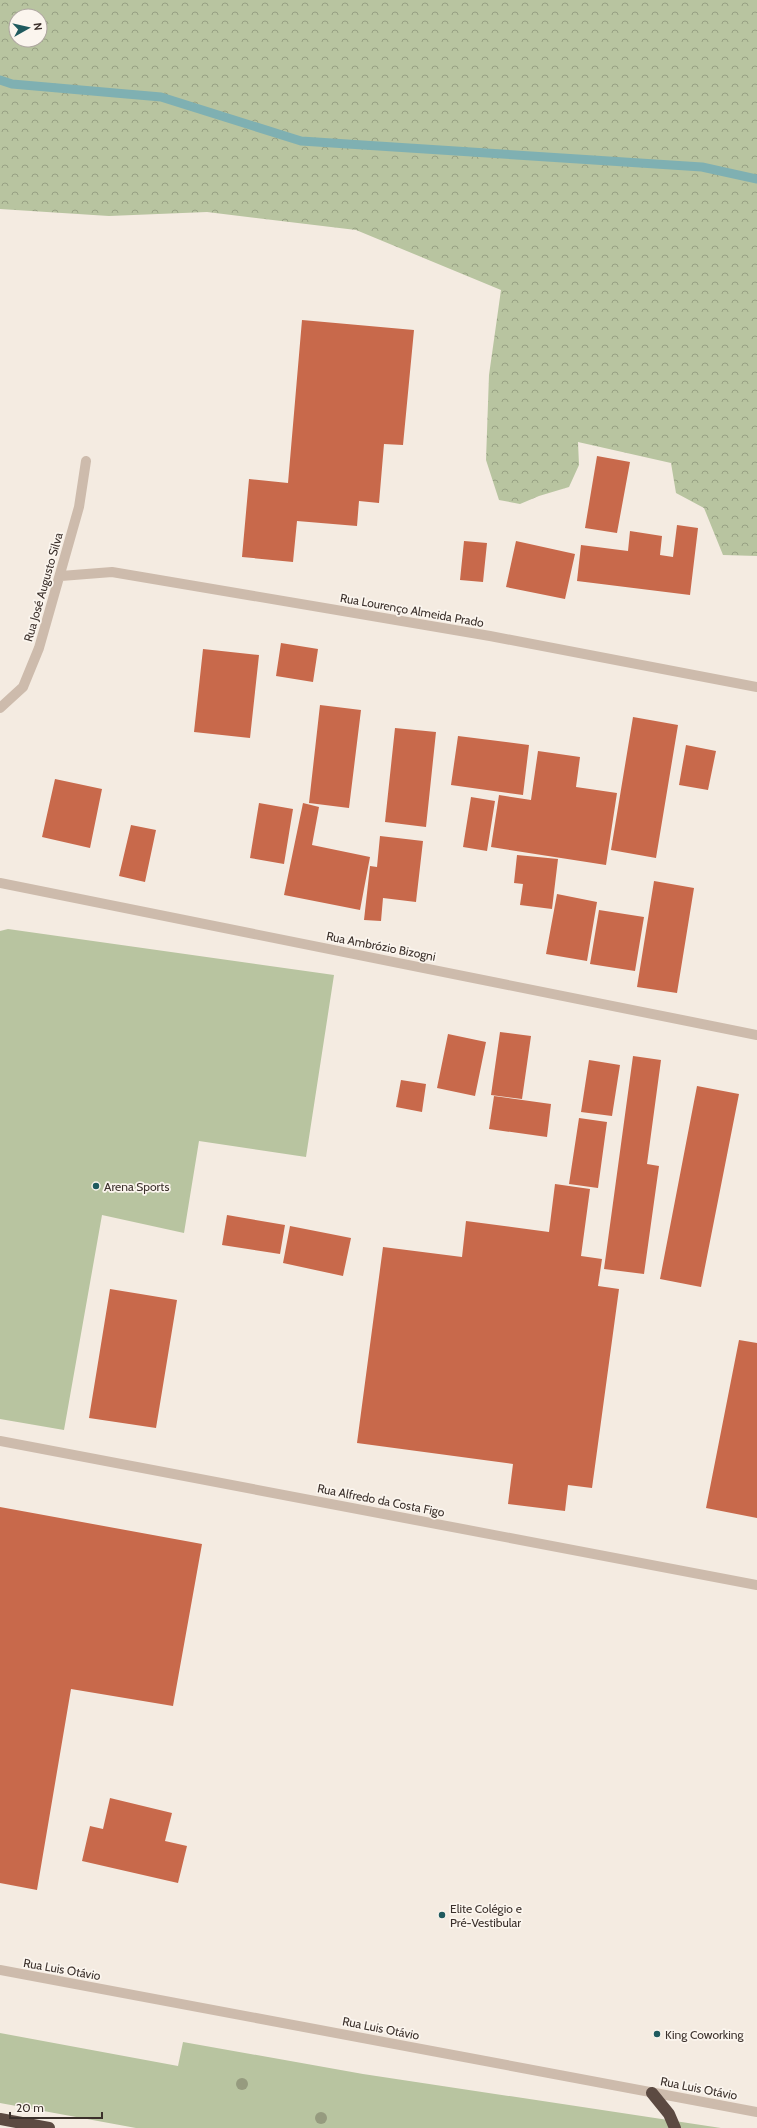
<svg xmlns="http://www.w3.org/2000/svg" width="757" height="2128" font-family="Cabin,sans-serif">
<defs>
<pattern id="forest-crowns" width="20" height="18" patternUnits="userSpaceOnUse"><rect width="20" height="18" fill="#b8c4a0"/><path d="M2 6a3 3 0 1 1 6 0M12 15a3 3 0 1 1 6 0" fill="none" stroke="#97a083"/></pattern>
</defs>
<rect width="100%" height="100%" fill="#f4ebe1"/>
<path fill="#b8c4a0" d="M8,929l326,46 -28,182 -107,-16 -15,92 -82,-18 -38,215 -64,-11v-488z
M0,2033l178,33 5,-24 180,32 358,54h-585l-136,-25z"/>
<path fill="url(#forest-crowns)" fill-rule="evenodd" d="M0,0h757v556l-34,-1 -19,-47 -28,-15 -5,-30 -93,-21 1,23 -10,22 -30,9 -19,8 -21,-4 -13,-40 3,-85 12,-85 -145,-60 -149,-18 -98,4 -109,-7zM16,16h24v24h-24z"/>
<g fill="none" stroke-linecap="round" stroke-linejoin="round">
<path stroke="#7fb0b2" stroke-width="9" d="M0,80l12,4 149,13 140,44 401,26 55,12"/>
</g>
<path fill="#c8694b" d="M302,320l112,10 -11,115 -19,-1 -5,59 -20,-2 -2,25 -60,-5 -4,41 -51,-5 7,-78 39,4z
M597,456l33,6 -13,71 -32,-5z
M677,525l21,3 -8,67 -113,-14 4,-36 47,6 2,-20 32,5 -2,19 13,2z
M464,541l23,2 -4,39 -23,-2z
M516,541l59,13 -10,45 -59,-12z
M281,643l37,6 -5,33 -37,-6z
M203,649l56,6 -9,83 -56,-6z
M320,705l41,5 -12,98 -40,-5z
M633,717l45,8 -22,133 -45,-8z
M395,728l41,4 -10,95 -41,-5z
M458,736l71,9 -6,50 -72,-10z
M686,745l30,6 -8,39 -29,-5z
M538,751l42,6 -4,30 41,6 -11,72 -115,-18 8,-52 32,5z
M55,779l47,10 -12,59 -48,-11z
M471,797l24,4 -8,50 -24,-4z
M259,803l34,6 -9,55 -34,-6z
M303,803l16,4 -7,38 58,12 -10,53 -76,-15z
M131,825l25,5 -11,52 -26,-6z
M380,836l43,5 -7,61 -33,-4 -2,23 -17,-1 6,-54 7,1z
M517,855l41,4 -6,50 -32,-4 3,-21 -9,-1z
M654,881l40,7 -17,105 -40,-6z
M557,894l40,8 -10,59 -41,-7z
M599,910l45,7 -9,54 -45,-7z
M500,1032l31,4 -9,63 -31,-4z
M448,1034l38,8 -11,54 -38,-8z
M633,1056l28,4 -14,104 12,2 -15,108 -40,-5z
M589,1060l31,5 -8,51 -31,-4z
M401,1080l25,4 -4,28 -26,-5z
M697,1086l42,8 -38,193 -41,-8z
M494,1096l57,8 -4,33 -58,-8z
M579,1118l28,4 -9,66 -29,-4z
M555,1184l35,5 -9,67 21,3 -4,27 21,3 -27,199 -24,-3 -3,26 -57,-7 5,-40 -156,-21 26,-196 79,10 4,-36 83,11z
M227,1215l58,10 -5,29 -58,-9z
M290,1226l61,12 -8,38 -60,-13z
M110,1289l67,11 -21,128 -67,-10z
M739,1340l18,3v175l-51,-10z
M0,1507l202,37 -29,162 -102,-17 -34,201 -37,-7z
M110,1798l62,15 -7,28 22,5 -9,37 -96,-22 8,-35 13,3z"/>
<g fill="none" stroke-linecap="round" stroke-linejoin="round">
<path stroke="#cdbbac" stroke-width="10" d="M61,576l51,-4 378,64 267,51
M0,708l23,-21 16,-39 40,-141 7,-46
M0,883l757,152
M0,1441l757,144
M0,1970l757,142"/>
<path stroke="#5c4a42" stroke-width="12" d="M652,2093l17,21 6,14
M0,2119l49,9"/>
</g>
<g fill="#969b7f">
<circle cx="242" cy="2084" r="6"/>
<circle cx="321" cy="2118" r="6"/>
</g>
<g fill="#1f5a5e" stroke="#fbf5ee" stroke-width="1.5">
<circle cx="96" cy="1186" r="4"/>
<circle cx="442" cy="1915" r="4"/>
<circle cx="657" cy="2034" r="4"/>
</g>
<g text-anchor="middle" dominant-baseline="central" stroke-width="3.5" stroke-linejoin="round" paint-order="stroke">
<g font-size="12" fill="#3b302b" stroke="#fbf5ee">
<text transform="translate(43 587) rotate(-74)">Rua José Augusto Silva</text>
<text transform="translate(412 610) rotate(10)">Rua Lourenço Almeida Prado</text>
<text transform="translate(381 946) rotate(11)">Rua Ambrózio Bizogni</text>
<text transform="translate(381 1500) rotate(11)">Rua Alfredo da Costa Figo</text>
<text transform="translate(62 1969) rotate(10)">Rua Luis Otávio</text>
<text transform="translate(381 2028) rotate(11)">Rua Luis Otávio</text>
<text transform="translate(699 2088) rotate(11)">Rua Luis Otávio</text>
</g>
<g font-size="12" fill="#3b302b" stroke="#fbf5ee" text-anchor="start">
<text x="104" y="1186">Arena Sports</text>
<text x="450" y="1908">Elite Colégio e<tspan x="450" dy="14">Pré-Vestibular</tspan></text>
<text x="665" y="2034">King Coworking</text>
</g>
</g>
<g transform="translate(28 28) rotate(82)"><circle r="19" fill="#fbf5ee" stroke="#aea6a0"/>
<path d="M0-3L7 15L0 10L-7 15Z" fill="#1f5a5e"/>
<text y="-6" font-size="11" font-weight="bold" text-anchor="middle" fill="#3b302b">N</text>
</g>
<path d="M10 2112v6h92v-6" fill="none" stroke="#3b302b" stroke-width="2"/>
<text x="16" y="2112" font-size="12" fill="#3b302b" stroke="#fbf5ee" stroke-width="3" paint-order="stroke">20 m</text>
</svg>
